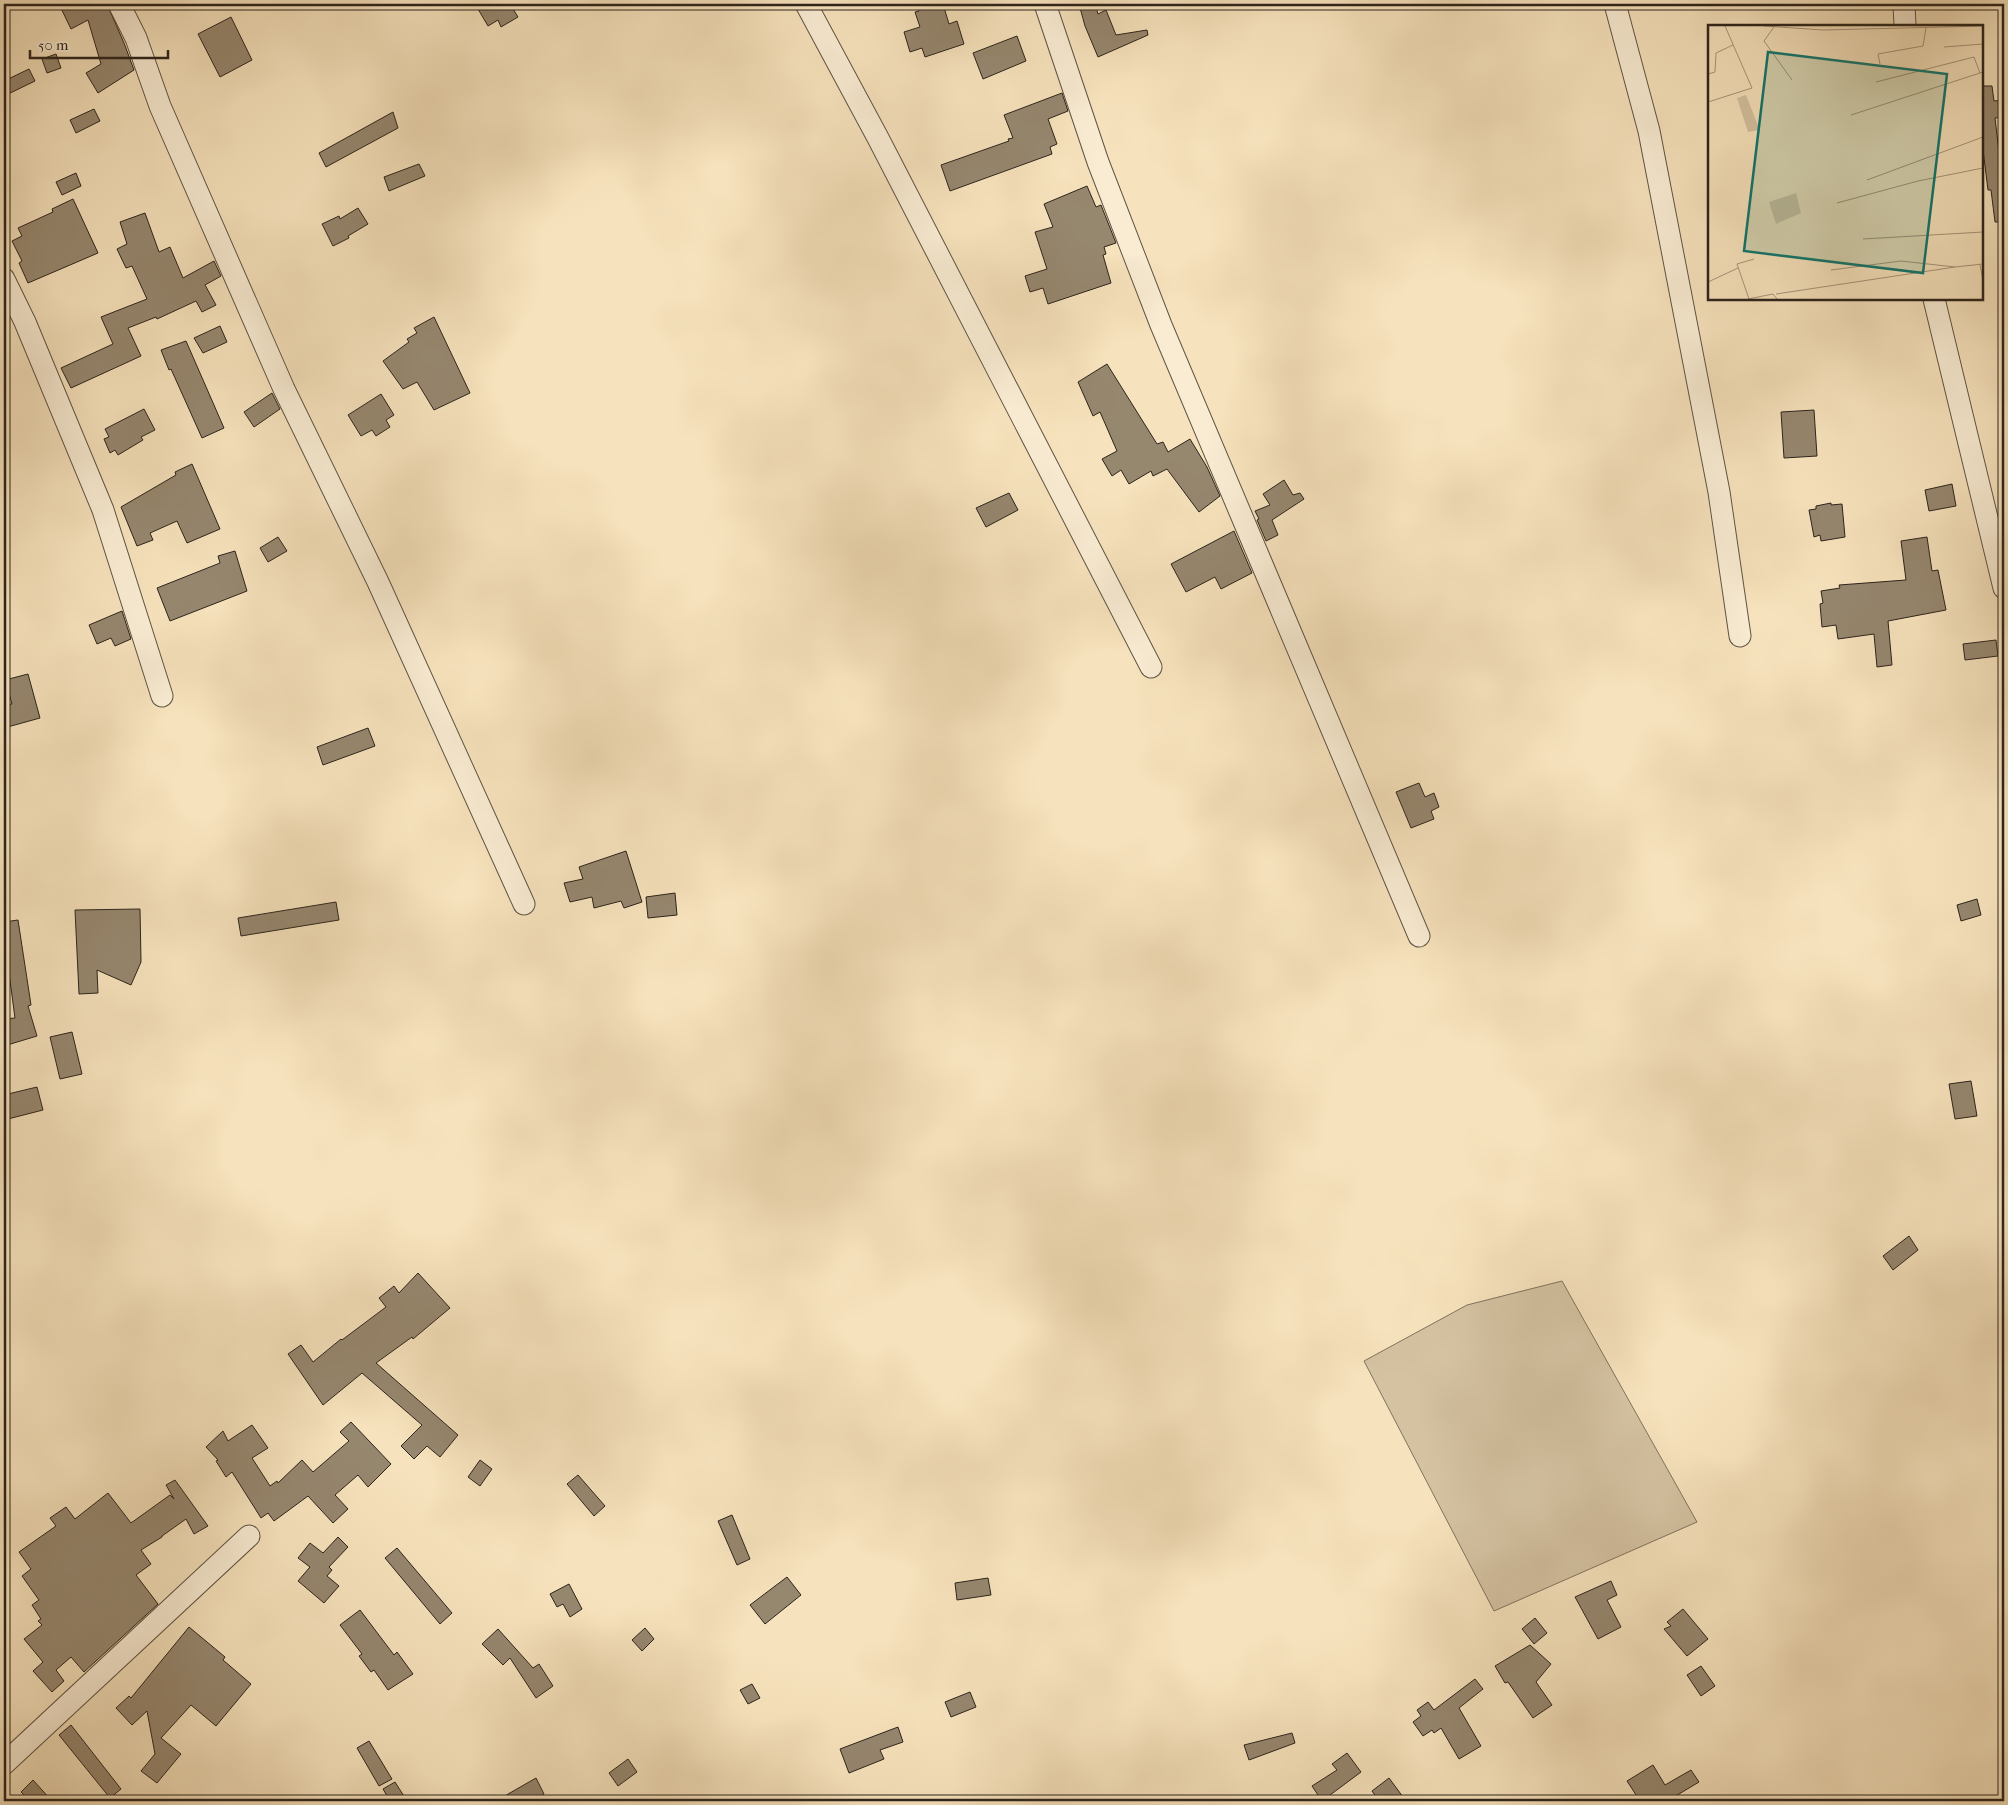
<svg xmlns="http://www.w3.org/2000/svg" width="2008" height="1805" font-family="'IM FELL French Canon',serif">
<rect width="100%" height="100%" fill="#f6e2bc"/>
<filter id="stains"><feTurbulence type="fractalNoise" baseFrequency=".004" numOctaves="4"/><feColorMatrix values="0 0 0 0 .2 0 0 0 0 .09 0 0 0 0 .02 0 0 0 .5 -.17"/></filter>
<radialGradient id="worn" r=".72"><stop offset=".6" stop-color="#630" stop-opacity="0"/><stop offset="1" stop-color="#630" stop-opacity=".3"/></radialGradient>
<path fill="#d4c2a1" stroke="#80735e" d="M1562,1281l135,241 -203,89 -130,-250 103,-56z"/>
<path fill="#96876f" stroke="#2d241c" d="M59,4h48l17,39 10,27 -36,23 -12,-20 15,-9 -13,-44 -17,9z
M488,4h22l8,13 -17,10 -3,-7 -10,6 -10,-17z
M917,4h26l6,20 8,-3 7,23 -39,13 -3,-9 -12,4 -6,-20 16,-5 -5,-15 4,-1z
M1079,4h16l3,10 8,-4 10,25 31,-5 1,5 -50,22 -13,-31z
M231,17l21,43 -32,17 -22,-43z
M1017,36l9,25 -43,18 -10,-26z
M56,54l5,14 -14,5 -5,-14z
M29,69l6,12 -31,15v-15z
M1982,86h10l2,15 10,-1v17l-9,1 5,43 4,-1v62h-9l-4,-32h-3l-6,-48z
M1062,93l6,18 -20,8 9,25 -7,3 2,7 -102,37 -9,-26 68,-24 -1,-2 5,-1 -9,-23z
M94,109l6,12 -24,12 -6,-13z
M393,112l5,16 -72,39 -7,-14z
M419,164l6,12 -36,15 -5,-14z
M76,173l5,13 -19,9 -6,-13z
M1087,186l9,21 5,-2 15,38 -12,4 2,7 -3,1 8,28 -63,21 -5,-16 -13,4 -5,-16 22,-7 -12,-37 18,-5 -9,-23z
M73,199l25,54 -70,30 -9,-20 3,-2 -10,-20 10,-5 -4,-8 35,-16 -1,-3z
M358,208l10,16 -20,12 1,2 -16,8 -11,-22 17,-8 1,3z
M145,213l14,39 11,-5 13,31 31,-17 7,15 -16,9 11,20 -14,7 -6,-11 -39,18 -1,-2 -28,11 13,28 -70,32 -10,-20 52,-24 -12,-27 46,-18 -15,-33 -6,2 -9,-19 10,-5 -7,-22z
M434,317l36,76 -36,17 -17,-28 -14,7 -20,-28 26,-19 -2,-3 10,-6 -3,-5z
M220,326l7,16 -24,11 -9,-15z
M186,341l38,87 -22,10 -31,-69 -2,1 -8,-20z
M1107,364l50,80 6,-2 5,10 22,-13 17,28 13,29 -21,16 -32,-43 -14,7 -2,-5 -22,13 -8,-14 -9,6 -10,-17 15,-8 -17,-39 -7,4 -15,-34z
M272,393l8,16 -26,18 -10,-15z
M381,394l13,21 -8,5 4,7 -14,9 -4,-6 -11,6 -13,-21z
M144,409l11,21 -14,7 2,3 -25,15 -3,-5 -5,3 -6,-14 5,-2 -4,-8z
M1814,410l3,46 -33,2 -3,-46z
M192,464l28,65 -33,14 -10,-22 -27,12 3,7 -16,6 -16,-39 55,-32 -1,-3z
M1284,480l9,15 7,-2 4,6 -32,21 6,15 -12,6 -9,-21 2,-1 -4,-8 15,-6 -7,-11z
M1952,484l4,22 -27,5 -4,-21z
M1009,493l9,17 -32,17 -10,-19z
M1831,503v2l11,-1 3,33 -24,4 -1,-6 -6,2 -5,-27 7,-1v-3z
M1234,531l18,42 -31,16 -6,-12 -29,15 -15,-28z
M278,537l9,14 -19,11 -8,-14z
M1927,537l5,34 6,-1 8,40 -58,11 4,44 -15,2 -3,-33 -36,5 -2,-14 -14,2 -2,-23 3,-1 -2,-12 19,-3 -1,-3 67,-5 -5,-39z
M235,551l12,40 -77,30 -13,-33 63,-25 -2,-7z
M122,611l9,28 -16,7 -4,-8 -14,6 -8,-19z
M1996,640l2,16 -33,4 -2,-16z
M28,674l12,44 -36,10v-23l8,-1 -7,-24z
M368,728l7,18 -52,19 -6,-18z
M1419,783l6,14 9,-4 5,14 -8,4 3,8 -23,9 -15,-36z
M626,851l16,51 -18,6 -3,-7 -27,7 -2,-11 -22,5 -6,-19 19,-4 -4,-12z
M675,893l2,22 -29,3 -2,-21z
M1977,899l4,16 -20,6 -4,-16z
M336,902l3,18 -98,16 -3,-18z
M140,909l1,53 -10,23 -34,-15 1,23 -19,1 -4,-84z
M18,920l13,85 -3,1 9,30 -33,10v-27l11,-1 -8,-60 -3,1v-37z
M72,1032l10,42 -22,5 -10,-42z
M1971,1081l6,35 -22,3 -6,-35z
M37,1087l6,23 -39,10v-25z
M1909,1236l9,14 -25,20 -10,-14z
M418,1273l32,35 -37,31 -1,-2 -36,26 82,72 -18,22 -13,-11 -13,13 -13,-13 21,-21 -60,-52 -39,32 -35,-51 13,-9 12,17 28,-23 1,1 44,-33 -7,-9 15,-12 5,7z
M351,1422l40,42 -23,23 -10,-12 -23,20 13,14 -15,14 -25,-27 -34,25 -6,-8 -7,5 -29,-46 -6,5 -10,-16 2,-1 -12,-13 17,-16 5,10 24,-16 16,23 -16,10 18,28 7,-5 1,2 24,-23 11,12 36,-31 -9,-9z
M480,1460l12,9 -12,17 -12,-9z
M578,1475l27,31 -11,10 -27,-32z
M175,1480l33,46 -14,8 -8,-15 -24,17v1l-21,13 10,14 -15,11 22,29 -74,68 -13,-15 -15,13 8,11 -12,11 -19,-21 10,-9 -19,-23 18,-14 -4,-4 3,-2 -9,-14 7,-5 -17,-24 9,-7 -12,-17 37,-26 -6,-8 16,-11 9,12 33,-26 23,30 39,-28 4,4 -8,-14z
M732,1515l18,44 -13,6 -19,-44z
M338,1537l10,10 -19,20 3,3 -5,6 12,10 -15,17 -26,-22 12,-14 -12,-9 12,-15 13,10z
M397,1548l55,65 -12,11 -55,-66z
M787,1577l14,18 -36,29 -15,-19z
M988,1578l3,17 -34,5 -2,-17z
M1611,1581l6,14 -10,5 14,27 -23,12 -23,-42z
M569,1584l13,25 -12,8 -7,-13 -6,3 -7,-13z
M1683,1609l25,30 -21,17 -23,-27 7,-3 -4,-4z
M360,1610l34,45 3,-3 16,22 -25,16 -14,-20 -3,2 -12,-16 3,-2 -22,-29z
M1535,1618l12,15 -13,11 -12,-15z
M189,1627l36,30 -2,3 28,24 -35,42 -25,-21 -30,33 20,16 -24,29 -16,-12 14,-17 -8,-43 -15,14 -16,-17 13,-12 2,2z
M645,1628l9,11 -12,12 -10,-11z
M498,1629l35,39 6,-4 14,22 -17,12 -26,-40 -7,7 -21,-21z
M1530,1645l21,19 -15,18 16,23 -19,13 -25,-36 -3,1 -10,-17z
M1701,1666l14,20 -14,10 -14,-21z
M1475,1679l8,10 -24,19 22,38 -22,13 -18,-31 -7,5 -2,-3 -9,6 -10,-14 8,-6 -4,-6 11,-8 6,8z
M752,1684l8,14 -12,6 -8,-14z
M970,1692l6,15 -25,10 -6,-15z
M71,1725l50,64 -11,9 -51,-63z
M898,1727l5,15 -23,8 4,9 -35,14 -9,-24z
M1292,1733l3,10 -46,17 -5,-15z
M369,1741l23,38 -13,7 -22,-38z
M1347,1753l14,19 -39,29 -10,-15 25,-16 -5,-6z
M628,1759l9,13 -19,14 -9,-13z
M1653,1765l12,20 26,-15 8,12 -25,15 1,4h-37h2l-13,-20z
M536,1778l8,16 -13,7h-35z
M1389,1778l17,23h-27l-7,-10z
M33,1780l19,21h-22l-9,-9z
M395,1782l12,19h-17l-7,-12z"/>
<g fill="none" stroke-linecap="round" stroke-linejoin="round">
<defs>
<path id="minor" d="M119,4l17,34 24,68 124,283 94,193 146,322
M806,4l72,134 273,529
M1045,4l53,158 63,163 258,611
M1615,4l34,127 70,361 21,144
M1904,4l1,22
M4,279l21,43 78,188 59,186
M1934,299l70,289
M4,1764l245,-228"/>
</defs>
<use href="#minor" stroke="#5f5444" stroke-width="23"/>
<use href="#minor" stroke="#f9ecd3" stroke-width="21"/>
</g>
<g transform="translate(1708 25)">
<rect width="275" height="275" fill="#f6e2bc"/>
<path d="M38,70l11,28 2,7 -11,2 -11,-34zM88,168l5,20 -25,11 -7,-22z" fill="#d4c2a1"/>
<path fill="none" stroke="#a6967c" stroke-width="1" d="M56,1l59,4 160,-4M66,2l-10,14 28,39M236,22l39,-3M172,39l-2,-10 45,-8 3,-18M0,49l7,-2 1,-19 17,-8M168,57l98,-25 6,16M0,77l44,-14 -27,-62M143,90l132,-43M159,155l116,-43M129,178l81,-22 65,-13M155,214l120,-7M272,240l3,15M123,245l70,-9 54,6 28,-3M0,257l30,-14M68,269l179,-27M40,274l25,-5 4,5M41,274l-12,-35 17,-5"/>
<path fill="#0f766e" fill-opacity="0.15" stroke="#0f766e" stroke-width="2.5" d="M60,27l179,22 -24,199 -179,-22z"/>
<rect width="275" height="275" fill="none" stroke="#2d241c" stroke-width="2.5"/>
</g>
<rect width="2008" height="1805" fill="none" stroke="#f6e2bc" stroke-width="20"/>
<rect x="5" y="5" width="1998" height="1795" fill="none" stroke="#2d241c" stroke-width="2.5"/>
<rect x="10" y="10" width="1988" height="1785" fill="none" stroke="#2d241c"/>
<path d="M30 50v8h138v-8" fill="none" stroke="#2d241c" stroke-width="2.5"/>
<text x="38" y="50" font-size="15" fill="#2d241c" stroke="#f9ecd3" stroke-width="4" paint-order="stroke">50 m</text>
<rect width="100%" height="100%" filter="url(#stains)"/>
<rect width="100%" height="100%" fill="url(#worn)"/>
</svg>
